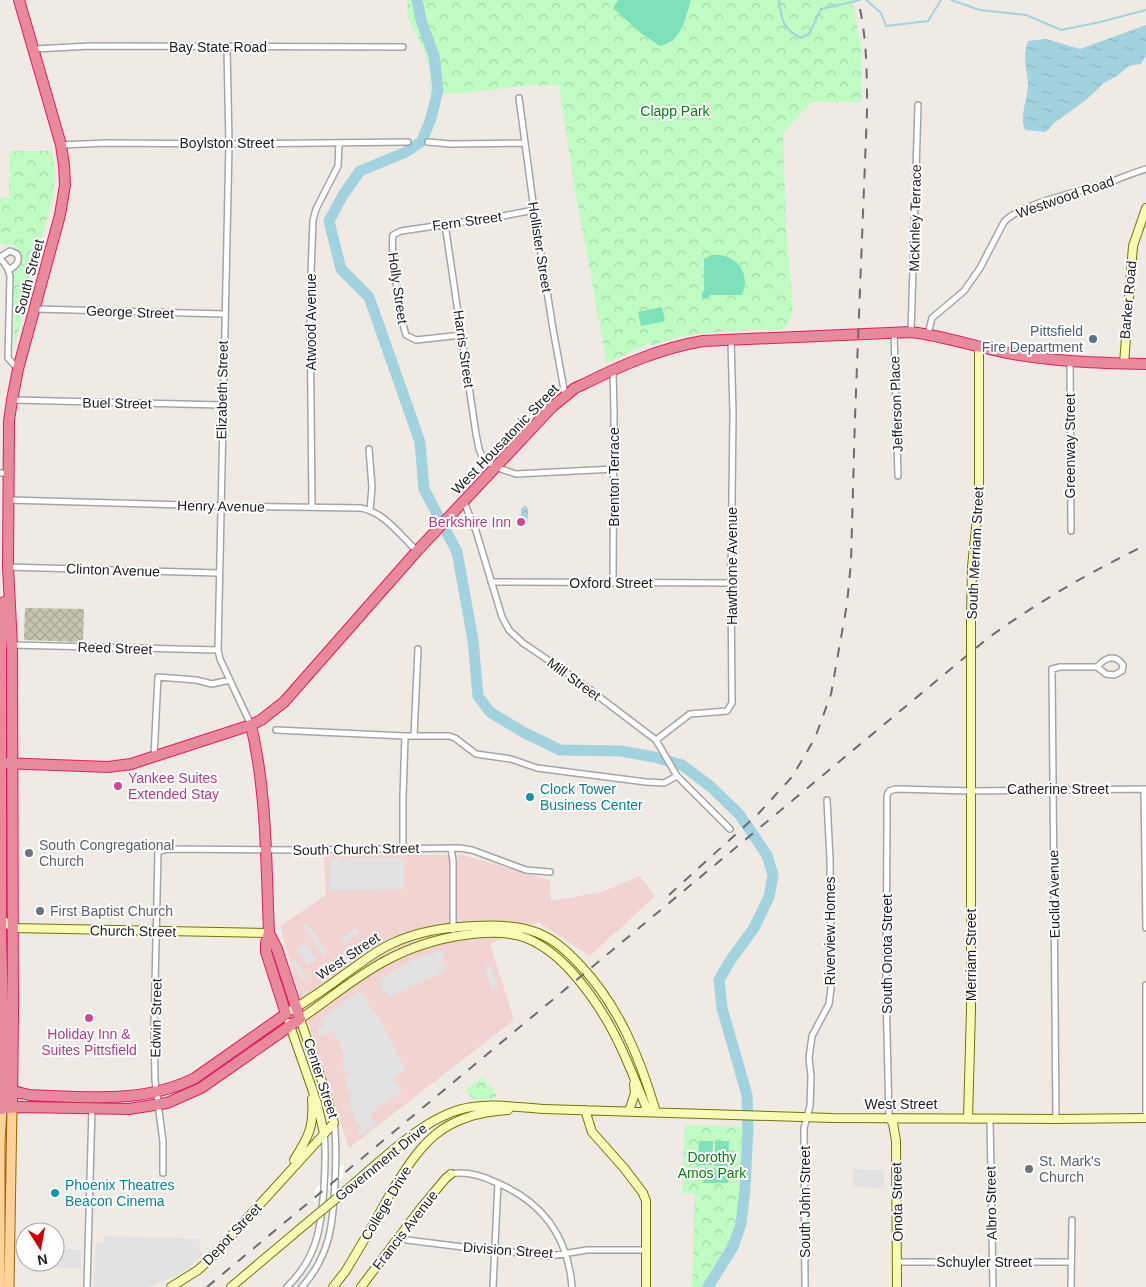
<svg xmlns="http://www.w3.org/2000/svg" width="1146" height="1287" font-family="Arial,sans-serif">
<defs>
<pattern id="construction-cross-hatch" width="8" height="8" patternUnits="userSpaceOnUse" patternTransform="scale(1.25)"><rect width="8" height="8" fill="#c4c4af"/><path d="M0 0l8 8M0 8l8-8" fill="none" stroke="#a8a896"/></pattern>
<pattern id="park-crowns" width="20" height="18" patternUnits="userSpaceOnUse" patternTransform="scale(1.25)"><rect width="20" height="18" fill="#bffbc3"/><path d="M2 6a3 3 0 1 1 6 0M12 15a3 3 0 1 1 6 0" fill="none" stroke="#a4d7a7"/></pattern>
<pattern id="water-ripples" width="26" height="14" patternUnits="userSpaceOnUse" patternTransform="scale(1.25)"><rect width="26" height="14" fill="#a3d2df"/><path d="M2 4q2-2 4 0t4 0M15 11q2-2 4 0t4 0" fill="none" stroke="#8cb4bf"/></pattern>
</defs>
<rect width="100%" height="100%" fill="#efebe4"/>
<path fill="#f1d3d2" d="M324,855h139l87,25 1,21 51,-9 38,-16 15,20 -65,60 -52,-34 -48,22 24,76 -165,128 -51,-157 -18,-65 46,-31z"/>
<path fill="url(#construction-cross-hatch)" d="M25,608l59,1 -1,33 -59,-2z"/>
<path fill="url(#park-crowns)" d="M407,0h445l9,46 1,56h-50l-29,31 3,96 7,77 -2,11 -5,12c-45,2 -92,0 -134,17l-2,-3 -43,20 -33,-177 -15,-101 -36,1 -59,7 -23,1c-1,15 -3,28 -11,41h-11l8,-12 4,-24 -1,-28 -5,-18 -17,-35z
M10,151h42l3,23 -2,22 -39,153v-104l-14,-1v-46h9z
M483,1077l14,17 -2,4 -21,2 -9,-10z
M685,1125l58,2c-6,38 2,81 -14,118 -6,15 -18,28 -26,42h-11l3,-94h-13z"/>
<path fill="#7fe1ba" d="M618,0h73c-6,18 -9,42 -31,46l-18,-12 -29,-26z
M712,255c23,-3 40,18 30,40h-32l-3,4 -5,-1v-5l2,-3v-31z
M662,307l3,14 -24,5 -3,-14z
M699,1141h14l-1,24h-14z
M715,1141h14l-1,25h-13z
M704,1168l24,1v14h-25z"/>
<path fill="#e2e2e2" d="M330,858h74v31l-74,1z
M307,923l21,30 -5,3 -20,-30z
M356,928l3,4 -15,11 -3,-4z
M364,939l2,4 -33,23 -2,-3z
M305,943l12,17 -9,6 -11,-17z
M446,949l-5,13 4,3 -2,2 4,3 -56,27 -7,-6 -4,-7v-5l34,-20z
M294,959l13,18 -4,3 -13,-18z
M491,966l6,22 -6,2 -6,-23z
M360,991l4,2 4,6v5l8,10 22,39 -2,1 10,15 -13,9 9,14 -33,23 7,10 -17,11 -3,-4 5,-4 -8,-13 2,-1 -6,-10 2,-2 -3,-4 4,-3 -7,-11 2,-1 -3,-5 5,-3 -7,-9 2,-2 -2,-4 4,-4 -7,-10 2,-2 -8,-14 -8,5 -6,2 -2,-9 5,-1 2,-3 -5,-4z
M853,1169l31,1v18l-31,-1z
M103,1236l97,3 -1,10 5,5 -25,21 -31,12h-54l2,-45 7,1z
M55,1249l26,1v18h-33v-6h7z"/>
<path fill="url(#water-ripples)" d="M1146,25v30l-5,9 -12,2 -12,10 -13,7 -18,17 -32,23 -5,6 -4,3 -20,-2c-6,-15 3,-31 3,-46 -1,-15 -6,-28 0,-43l18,-2 34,10z
M524,506h2l2,3v9l-4,4 -3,-4v-9z"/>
<path fill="#fff" d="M344,1164l-1,13 -29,25 1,-13z"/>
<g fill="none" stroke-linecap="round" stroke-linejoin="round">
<path stroke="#a3d2df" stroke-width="2" d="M779,0c2,18 4,30 22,38l8,-4 12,-25 39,-9
M866,0l15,13 5,13 42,-5 13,-21
M951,0l29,10 46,5 35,15 39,-8 46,-12"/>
<path stroke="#a3d2df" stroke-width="11" d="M417,0l4,20 13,36 4,34 -7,28 -9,23 -16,11 -46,19 -17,24 -14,26 12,48 28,28 51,145 4,47 33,63 16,88 5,56 12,16 33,20 37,18 61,1 33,6 28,8 28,21 29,28 28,41 6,20 -4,22 -15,31 -24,33 -11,19 3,28 25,87 1,32 -3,62 -4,35 -8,23 -25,40"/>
<defs>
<path id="street" d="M227,48l2,96 -11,506 2,9 31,66
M34,49l57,-3 312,1
M519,98l15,112 19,119 12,66
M428,142l22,2 74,-1
M61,145l46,-2 122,1 179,-2
M445,224l31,210 3,15 3,7 13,11 21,7 98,-5
M0,257l10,-6 7,3c4,8 -2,12 -8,16
M0,258l7,9 3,9 -2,82 10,11
M36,309l188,5
M911,332l7,-227
M894,333l4,143
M928,334l4,-16 32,-27 16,-23 24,-46c18,-20 81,-31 109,-41 11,-4 22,-9 33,-12
M462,335l-46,5 -10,-5c-5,-14 -16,-87 -13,-100l8,-4 102,-15 31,-6
M1070,361l1,170
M613,371l1,41 -1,171
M13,400l209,5
M369,449l3,38 -2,23
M0,473h8
M9,500l211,6 141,2c23,4 39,27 56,43
M464,502l12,29 26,86 7,13 14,13 50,34 83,63 21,36 53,53
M312,507l-2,-207 3,-80 3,-11 22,-43 1,-23
M8,567l210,6
M491,582l240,1
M12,645l206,5
M276,730l129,6
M414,736l4,-87
M656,740l34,-26 37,-3 5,-8 -1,-120 2,-170 -2,-73
M154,756l4,-79 38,3 16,4 18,-4
M1144,789l2,139
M403,848v-51l2,-61h44l6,2 21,16 35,5 26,9 109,14 18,1 13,-7
M451,848l2,13v69
M889,1118l-3,-128 1,-168v-26l2,-5 7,-2 75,2 175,-2
M1146,1118v-133
M990,1119l3,168
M1056,1119l-4,-450 8,-2h37l9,7 8,1 8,-4 1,-6c-8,-12 -18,-7 -26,2
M163,1173v-31l-8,-62 -1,-50 4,-178 9,-3 134,1 158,-2 13,2 54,20 24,2
M451,1174c15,-3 31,2 44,8 47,19 73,54 77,105
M399,1237l8,3 64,8 79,8 37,-6h59
M897,1262h174
M87,1287l5,-180
M287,1287c30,-29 34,-59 37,-99 1,-19 2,-37 0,-55
M302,1287c29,-33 31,-64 33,-105 1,-20 2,-39 -1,-59
M493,1287l5,-104
M805,1287l-1,-159 6,-22 1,-30 -2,-18 3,-22 17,-32 2,-16 -1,-129 -3,-59
M1071,1287l1,-67"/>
<path id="secondary" d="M1124,364l9,-118 13,-38
M971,621l1,-54 7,-68v-153
M1,919l12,9 256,5
M292,1010c18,-11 36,-23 53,-36 16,-11 30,-23 48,-31 26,-12 53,-16 81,-17 22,-1 44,-1 64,7 17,7 29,18 42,32 39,41 60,93 76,147
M289,1023l28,80 7,30
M585,1110l7,22 32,36 19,25 3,8v86
M629,1111l6,-18 -1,-9
M889,1118l4,5 3,18 1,146
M968,1119l3,-110v-335
M294,1160c15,-24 20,-33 18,-61
M343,1193c35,-29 83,-80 129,-86 24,-4 48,1 72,2l288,9 224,1 90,-1
M171,1287l27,-17 12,-11 124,-136 -9,-33 -25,-71c28,-19 55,-42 85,-58 24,-13 51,-22 79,-26 18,-2 38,-4 56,1 20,6 36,19 50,34 40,44 56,87 78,142
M231,1287l83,-70
M333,1287l12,-15c15,-25 30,-50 44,-76 32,-53 52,-82 119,-86
M361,1287l60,-79 25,-30 5,-4"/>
<path id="primary" d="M0,1287v-144l2,-34
M9,1287l3,-180"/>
<path id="highway" d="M1,763l107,4 23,-3 120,-39 10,-5 23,-18 133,-151 135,-144 23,-19 9,-4c38,-19 77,-36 119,-43l208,-9c33,4 65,15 97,21 46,9 92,10 138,11
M0,1082l17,10 12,3c56,2 115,9 166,-17l91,-64 -20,-62v-9l3,-10c-3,-69 -2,-140 -18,-208
M12,1107l1,-93 -1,-369 -4,-78 1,-146 3,-21 6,-31 42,-154 5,-30 -1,-20 -3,-20 -42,-145
M6,1108l15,-1 108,2 38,-6 34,-15 99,-69 -23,-70 -8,-16
M2,1109l2,-74 -3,-96v-288l3,-49"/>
</defs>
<use href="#street" stroke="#a5a5a5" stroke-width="8"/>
<use href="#secondary" stroke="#6d7901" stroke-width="10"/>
<use href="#primary" stroke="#986500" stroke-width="11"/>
<use href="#highway" stroke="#e01e62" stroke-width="12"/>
<use href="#street" stroke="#fff" stroke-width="5"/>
<use href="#secondary" stroke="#f8fbb6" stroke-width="8"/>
<use href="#primary" stroke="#ffd29a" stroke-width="9"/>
<use href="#highway" stroke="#e9899c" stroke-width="10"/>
<path stroke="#6c6c6c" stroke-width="2" stroke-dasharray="10 10" stroke-linecap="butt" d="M669,895l89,-81 34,-37 23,-39 16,-44 16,-90 4,-42 4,-145 12,-306c0,-38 0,-74 -9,-111
M207,1287l781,-649c50,-36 102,-66 158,-93"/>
<defs>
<path id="secondary-bridge" d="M971,674v-53
M314,1217l29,-24"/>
</defs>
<use href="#secondary-bridge" stroke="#6d7901" stroke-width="10" stroke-linecap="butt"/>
<use href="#secondary-bridge" stroke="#f8fbb6" stroke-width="8"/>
</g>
<circle fill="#5c6f8a" stroke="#fff" stroke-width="2" cx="1093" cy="339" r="5"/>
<g fill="#d1479c" stroke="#fff" stroke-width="2">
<circle cx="521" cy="522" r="5"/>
<circle cx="118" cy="786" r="5"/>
<circle cx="89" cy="1018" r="5"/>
</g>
<g fill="#0f9aa8" stroke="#fff" stroke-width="2">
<circle cx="530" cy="797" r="5"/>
<circle cx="55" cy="1193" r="5"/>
</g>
<g fill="#6b7280" stroke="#fff" stroke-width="2">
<circle cx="29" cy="853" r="5"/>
<circle cx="40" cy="911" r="5"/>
<circle cx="1029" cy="1169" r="5"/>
</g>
<g text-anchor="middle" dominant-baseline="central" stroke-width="4" stroke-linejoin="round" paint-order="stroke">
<g font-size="14" fill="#1e1e1e" stroke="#fff">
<text x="218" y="47">Bay State Road</text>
<text x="227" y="143">Boylston Street</text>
<text transform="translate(1065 197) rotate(-19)">Westwood Road</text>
<text transform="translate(915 218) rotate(-89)">McKinley Terrace</text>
<text transform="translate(467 221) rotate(-8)">Fern Street</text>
<text transform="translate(540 247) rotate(81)">Hollister Street</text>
<text transform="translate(29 277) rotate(-75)">South Street</text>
<text transform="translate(398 288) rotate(82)">Holly Street</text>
<text transform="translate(1128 300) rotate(-85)">Barker Road</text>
<text transform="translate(130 312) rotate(2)">George Street</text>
<text transform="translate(311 322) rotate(-90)">Atwood Avenue</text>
<text transform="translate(464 349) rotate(82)">Harris Street</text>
<text transform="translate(222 390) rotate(-89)">Elizabeth Street</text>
<text transform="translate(117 403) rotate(1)">Buel Street</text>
<text transform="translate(896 404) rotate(-92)">Jefferson Place</text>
<text transform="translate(505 439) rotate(-46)">West Housatonic Street</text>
<text transform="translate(1070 446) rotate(-90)">Greenway Street</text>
<text transform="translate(614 477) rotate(-90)">Brenton Terrace</text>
<text transform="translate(221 506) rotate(1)">Henry Avenue</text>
<text transform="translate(975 553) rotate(-87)">South Merriam Street</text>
<text transform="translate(732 566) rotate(-90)">Hawthorne Avenue</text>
<text transform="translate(113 570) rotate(2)">Clinton Avenue</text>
<text x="611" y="583">Oxford Street</text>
<text transform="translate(115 648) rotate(2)">Reed Street</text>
<text transform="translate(574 679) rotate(36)">Mill Street</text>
<text x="1058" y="789">Catherine Street</text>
<text transform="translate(356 849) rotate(-1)">South Church Street</text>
<text transform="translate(1054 894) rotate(-91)">Euclid Avenue</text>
<text transform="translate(133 931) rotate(1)">Church Street</text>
<text transform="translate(830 931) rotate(-90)">Riverview Homes</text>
<text transform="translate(887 954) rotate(-90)">South Onota Street</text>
<text transform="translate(971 955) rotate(-90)">Merriam Street</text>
<text transform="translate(348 956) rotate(-34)">West Street</text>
<text transform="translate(156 1018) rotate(-89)">Edwin Street</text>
<text transform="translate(321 1078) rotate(72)">Center Street</text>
<text x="901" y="1104">West Street</text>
<text transform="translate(381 1162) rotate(-39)">Government Drive</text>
<text transform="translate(805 1202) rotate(-90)">South John Street</text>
<text transform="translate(897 1202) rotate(-91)">Onota Street</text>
<text transform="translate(386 1203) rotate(-59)">College Drive</text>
<text transform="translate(991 1203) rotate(-91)">Albro Street</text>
<text transform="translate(405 1230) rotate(-52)">Francis Avenue</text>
<text transform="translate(232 1234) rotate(-47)">Depot Street</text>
<text transform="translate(508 1250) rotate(4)">Division Street</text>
<text x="984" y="1262">Schuyler Street</text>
</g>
<g font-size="14" fill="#088011" stroke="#fff">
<text x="675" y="111">Clapp Park</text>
<text x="712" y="1157">Dorothy<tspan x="712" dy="16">Amos Park</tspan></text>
</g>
<g font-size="14" fill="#4e5e75" stroke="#fff" text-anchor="end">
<text x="1083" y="331">Pittsfield<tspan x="1083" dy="16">Fire Department</tspan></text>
</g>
<g font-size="14" fill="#b23c85" stroke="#fff" text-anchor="end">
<text x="511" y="522">Berkshire Inn</text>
<text x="128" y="778" text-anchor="start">Yankee Suites<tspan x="128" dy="16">Extended Stay</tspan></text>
<text x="89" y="1034" text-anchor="middle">Holiday Inn &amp;<tspan x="89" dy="16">Suites Pittsfield</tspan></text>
</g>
<g font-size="14" fill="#0d838f" stroke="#fff" text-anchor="start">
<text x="540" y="789">Clock Tower<tspan x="540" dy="16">Business Center</tspan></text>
<text x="65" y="1185">Phoenix Theatres<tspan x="65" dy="16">Beacon Cinema</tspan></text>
</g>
<g font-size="14" fill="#5b616d" stroke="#fff" text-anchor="start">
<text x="39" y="845">South Congregational<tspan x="39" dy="16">Church</tspan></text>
<text x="50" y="911">First Baptist Church</text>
<text x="1039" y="1161">St. Mark's<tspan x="1039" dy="16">Church</tspan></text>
</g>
</g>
<g transform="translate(40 1247) rotate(169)"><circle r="24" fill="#ffffff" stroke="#a5a5a5"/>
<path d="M0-4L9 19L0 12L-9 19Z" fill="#cc0002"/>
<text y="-8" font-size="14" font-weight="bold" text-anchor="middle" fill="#1e1e1e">N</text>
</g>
</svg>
